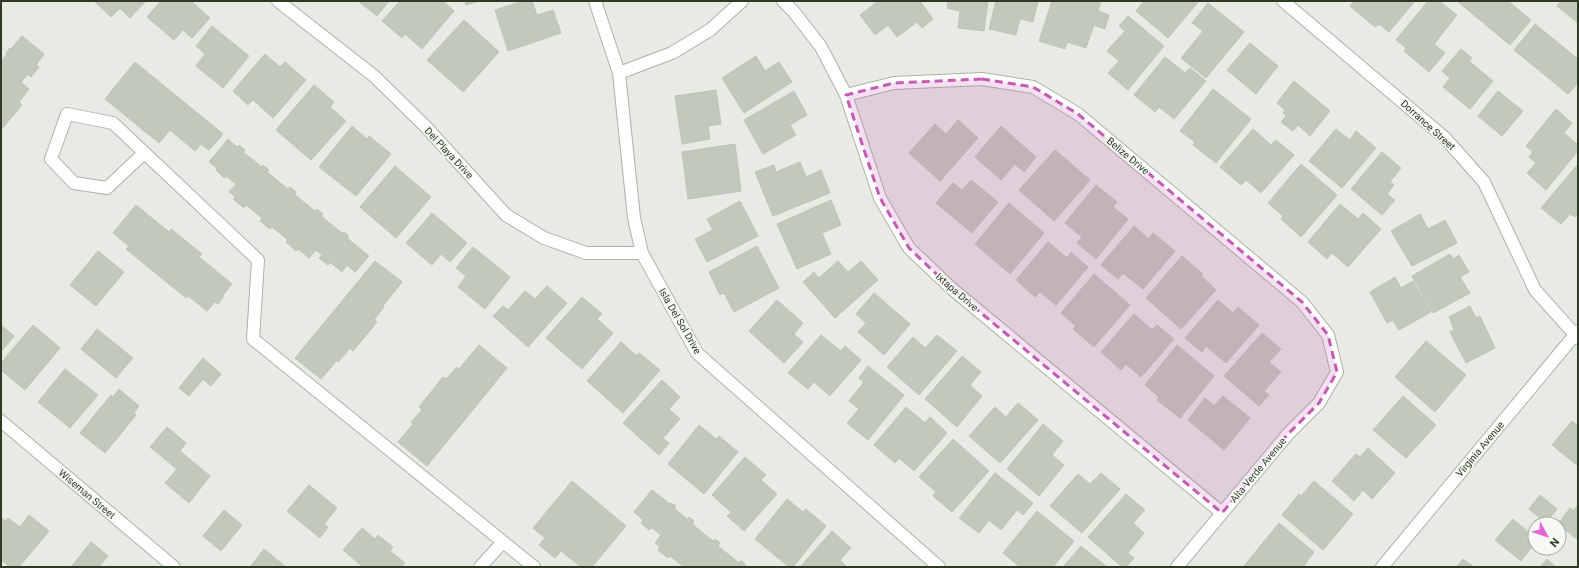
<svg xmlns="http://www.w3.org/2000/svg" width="1579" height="568" font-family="Roboto,sans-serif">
<rect width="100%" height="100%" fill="#e7ebe3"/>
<path fill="#c2c9bb" stroke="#bdc4b5" d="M94,1h52l-16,17 -10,-10 -9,9z
M161,1h30l19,17 -18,20 -9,-8 -9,10 -27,-23z
M358,1h31l-12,15z
M400,1h43l11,10 -32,38 -17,-15 -3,4 -20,-17z
M465,1h14l-13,4z
M523,1h9l5,14 16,-5 8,23 -53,18 -13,-41z
M878,1h42l13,18 -11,9 -5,-6 -20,15 -9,-12 -13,10 -15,-20z
M948,1h40l-4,30 -26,-3 2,-17 -13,-3z
M996,1h42l-5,21 -13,-3 -4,16 -27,-6z
M1052,1h49l-3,10 11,4 -4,14 -11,-4 -8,23 -19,-6 -2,7 -26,-8z
M1144,1h55l-31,37 -32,-27z
M1354,1h61l-26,31 -10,-8 -4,3 -25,-21z
M1428,1h11l18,14 -23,29 11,9 -16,19 -25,-21 2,-3 -10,-8z
M1457,1h51l23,19 -21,25z
M1561,1h17v22l-21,-17z
M1208,3l36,29 -38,46 -25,-20 22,-27 -11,-8z
M1128,16l36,30 -36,44 -20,-17 11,-12 -12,-10 18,-20 -6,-5z
M464,20l35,32 -36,40 -36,-32z
M1535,24l43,35v24l-10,11 -54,-44z
M212,26l37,30 -26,32 -27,-22 9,-12 -9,-8z
M22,36l22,18 -8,11 3,2 -8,10 -3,-3 -7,8 8,7 -10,13 3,3 -21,25v-68l6,-8 -1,-1 4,-5 1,1z
M1250,43l28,23 -22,28 -29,-24z
M1461,49l11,9 -3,3 24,20 -23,28 -27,-22 7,-9 -8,-7z
M265,54l15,13 5,-5 21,18 -33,38 -20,-18 -5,5 -15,-14z
M756,56l9,15 14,-9 13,20 -48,31 -22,-35z
M1165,57l20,16 5,-5 16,13 -32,38 -15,-12 -4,5 -21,-17z
M135,62l88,72 -14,16 -8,-6 -6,7 -25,-21 -11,13 -54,-44z
M1294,81l36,30 -20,25 -12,-11 -5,6 -12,-9 5,-6 -3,-3 2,-3 -8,-7z
M314,85l20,17 -4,5 16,14 -35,39 -35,-30z
M1213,89l38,30 -35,44 -23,-18 2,-3 -15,-11z
M716,90l5,34 -13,2 2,13 -28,5 -7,-48z
M794,91l13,24 -17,10 6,10 -33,19 -19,-34z
M1498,91l25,20 -21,25 -24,-20z
M1556,109l16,14 -8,10 14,12v6l-32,39 -19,-17 9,-10 -7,-6 4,-5 -7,-6z
M958,120l20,18 -38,43 -31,-28 26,-29 11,10z
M352,126l15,13 2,-3 22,18 -35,42 -37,-29z
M1001,126l35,31 -12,15 -9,-8 -14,16 -26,-23z
M1253,129l18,16 5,-5 18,15 -33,38 -15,-13 -5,5 -21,-18z
M1336,129l14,11 6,-9 20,17 -34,40 -33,-27z
M228,139l9,8 2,-2 6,5 -2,2 19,15 1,-2 6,5 -2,2 21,17 2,-2 6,5 -1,3 20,16 2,-2 6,5 -2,2 22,18 1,-2 5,4 -2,2 22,18 -14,16 -8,-7 -5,7 -12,-10 -2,3 -9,-7 3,-3 -6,-5 -7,8 -11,-9 -2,2 -10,-9 2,-2 -16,-13 -2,2 -10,-8 2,-3 -16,-13 -2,3 -11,-9 3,-2 -7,-5 7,-8 -10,-8 -2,2 -8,-8 1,-2 -8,-6z
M735,144l6,47 -53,8 -6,-47z
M1055,150l35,30 -36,41 -35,-31z
M1382,152l19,16 -11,14 4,3 -7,9 8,6 -13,15 -31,-26z
M800,162l6,15 15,-7 9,23 -57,23 -18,-44 19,-7 2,7z
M1301,164l36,31 -36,42 -20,-18 2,-3 -15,-13z
M1578,164v49l-3,4 -5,-3 -9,10 -20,-16z
M395,166l36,31 -35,41 -36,-31z
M971,180l27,22 -26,31 -36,-30 17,-20 9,7z
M1096,185l21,17 -4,5 15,12 -32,40 -19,-16 5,-6 -17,-14z
M831,200l10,25 -19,8 9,21 -34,15 -20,-45z
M740,201l18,35 -51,26 -12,-23 18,-9 -6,-11z
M1009,203l35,30 -34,41 -35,-30z
M1340,204l18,15 5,-6 18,16 -33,38 -16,-14 -5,6 -19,-17z
M136,205l33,27 2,-3 31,25 -3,3 33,27 -9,11 1,1 -6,8 -3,-2 -8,9 -19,-15 -2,2 -60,-49 3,-3 -16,-13z
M432,213l35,30 -17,19 -9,-8 -9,11 -26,-22z
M1420,214l8,15 17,-9 12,23 -45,23 -21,-35z
M1134,226l15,13 4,-6 22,18 -32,38 -20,-16 -5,6 -17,-14z
M1048,242l19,16 4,-6 17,15 -32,38 -16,-13 -5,5 -19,-17z
M757,246l22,42 -45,24 -10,-19 -4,2 -11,-23z
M473,247l37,30 -25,32 -27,-22 8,-11 -10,-8z
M98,251l26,21 -28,34 -26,-21z
M1450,254l3,5 6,-4 10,17 -9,5 10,16 -37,20 -21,-37z
M1182,256l21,18 -2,2 15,14 -35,39 -35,-31z
M375,261l27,21 -19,24 1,1 -10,13 3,2 -24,29 -3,-3 -12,14 -1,-2 -16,19 -26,-21z
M838,261l10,11 13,-11 17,19 -43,38 -32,-36 11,-10 5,6z
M1094,274l36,31 -36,42 -21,-18 3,-3 -15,-13z
M1395,277l6,11 12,-7 18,31 -32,18 -6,-10 -6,3 -17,-31z
M547,286l20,17 -39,44 -35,-31 10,-10 5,4 17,-19 10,8z
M874,293l36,31 -26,31 -26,-23 8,-9 -10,-9z
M582,297l20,17 -5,5 16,14 -31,36 -36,-31z
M777,300l26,23 -9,11 9,8 -19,21 -35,-32z
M1218,300l15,13 5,-6 21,18 -33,38 -20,-17 -4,6 -17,-14z
M1470,306l6,12 4,-2 15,32 -29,15 -16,-31 4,-2 -5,-13z
M1134,314l18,16 5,-5 17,14 -33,38 -15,-13 -5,6 -20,-18z
M1,325l13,11 -13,16z
M33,325l27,23 -35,42 -24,-20v-7z
M97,329l36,29 -17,20 -35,-29z
M1262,333l19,16 -12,13 12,10 -17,19 5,4 -10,11 -35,-30z
M821,335l20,16 4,-5 16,14 -31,36 -16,-14 -6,7 -20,-16z
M937,335l20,16 -38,44 -32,-28 26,-30 12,11z
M1426,341l40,34 -31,37 -40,-35z
M621,342l16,14 2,-3 21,17 -37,43 -36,-32z
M479,345l28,23 -80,98 -29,-24 15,-18 -2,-2 11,-12 -3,-3 24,-30 3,2 11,-12 2,2z
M1177,345l37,31 -34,42 -23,-18 2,-3 -14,-12z
M962,356l19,16 -11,13 12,11 -25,31 -32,-28z
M203,358l18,16 -10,12 -8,-7 -14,17 -10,-8z
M868,366l36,29 -36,45 -21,-17 12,-14 -10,-8 15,-19 -5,-4z
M65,369l33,26 -28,33 -32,-26z
M662,380l18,17 -11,12 11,10 -17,19 6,5 -10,12 -36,-32z
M119,389l20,17 -5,7 2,2 -31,38 -25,-20 31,-38 2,2z
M1223,396l27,22 -26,32 -36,-30 17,-22 9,8z
M1403,396l33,29 -30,33 -33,-28z
M1018,403l20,17 -38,43 -31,-27 26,-29 11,10z
M906,407l19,16 5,-6 17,16 -33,38 -15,-13 -4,5 -21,-18z
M1572,421l6,5v40l-26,-21z
M1043,424l20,17 -11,14 12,10 -25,31 -32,-27z
M699,425l17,14 3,-3 19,16 -34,42 -36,-30z
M167,427l19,16 -6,8 30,25 -21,27 -24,-20 12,-14 -27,-22z
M953,439l36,32 -37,41 -19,-16 3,-4 -17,-15z
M1368,448l27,25 -23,26 -9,-9 -9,11 -22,-20 24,-27 4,3z
M745,457l21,18 -5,5 16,14 -33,37 -17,-15 4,-4 -19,-17z
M995,473l38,30 -10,12 -6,-5 -16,20 -12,-10 -10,13 -20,-15z
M1101,473l19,16 -38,44 -32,-27 28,-32 12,10z
M572,481l54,45 -34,41h-11l-20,-16 -6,7 -16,-13 6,-7 -12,-10z
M1314,481l39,33 -30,36 -41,-35 17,-21 2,2z
M309,485l28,23 -13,16 4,3 -8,11 -33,-27z
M652,490l18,14 1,-1 5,3 -2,2 13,11 2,-2 5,4 -2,3 21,17 2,-2 5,4 -2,3 21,17 2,-3 5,5 -1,2h-61l-14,-11 -2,2 -10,-8 2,-3 -5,-4 6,-8 -9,-7 -3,2 -8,-7 2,-3 -9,-8z
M1126,494l19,16 -12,13 11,10 -16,20 6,5 -8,9h-4l-34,-30z
M1540,495l17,14 -11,14 -17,-14z
M787,499l16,13 3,-3 20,17 -33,41h-4l-34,-28z
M1578,505v35l-20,-16 12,-16 3,3z
M224,510l18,15 -21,26 -18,-15z
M1037,511l37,30 -21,26h-33l-17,-14z
M29,515l20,16 -30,36h-9l-9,-7v-42l4,3 3,-3 12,9z
M1513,519l22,19v5l-14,18 -26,-21z
M1279,523l35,29 -11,15h-58l-1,-1z
M362,528l13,11 3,-4 15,12 -3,4 15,12 -4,4h-38l-20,-17z
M832,531l19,17 -11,12 7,7h-47z
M91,542l17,14 -9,11h-28z
M1081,546l26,21h-44z
M264,549l22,18h-36z
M1463,559l11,8h-18z
M1547,559l9,8h-16z"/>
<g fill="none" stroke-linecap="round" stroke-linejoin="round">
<defs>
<path id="service" d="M144,153l-37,35 -33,-5 -23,-24 16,-45 46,9 145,137 -5,79 281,228
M480,567l23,-25"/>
<path id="minor" d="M278,1l96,75 53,52 79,87 38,23 42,15h56
M595,1l24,72 15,145 8,35 55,100 242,214
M783,1l11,11 27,35 25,48 34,103 29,50 42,40 271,225
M1283,1l162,137 39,44 51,108 43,48
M619,73l53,-20 38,-23 32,-29
M846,95l48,-12 88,-4 51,8 45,27 224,188 26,33 9,37 -18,31 -31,31 -111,133
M1,421l173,146"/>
<path id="tertiary" d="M1382,567l196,-236"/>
</defs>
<use href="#service" stroke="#abb3a6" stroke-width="14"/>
<use href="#minor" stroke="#abb3a6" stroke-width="14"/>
<use href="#tertiary" stroke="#abb3a6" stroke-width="14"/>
<use href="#service" stroke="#fff" stroke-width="12"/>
<use href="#minor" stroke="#fff" stroke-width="12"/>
<use href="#tertiary" stroke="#fff" stroke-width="12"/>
</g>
<path fill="#c15db2" fill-opacity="0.2" stroke="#c15db2" stroke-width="3" stroke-dasharray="8 5" stroke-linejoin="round" d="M982,79l51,8 45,27 224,188 26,33 9,37 -18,31 -31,31 -66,79 -271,-225 -42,-40 -29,-50 -34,-103 48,-12z"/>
<g text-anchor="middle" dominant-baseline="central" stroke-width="3.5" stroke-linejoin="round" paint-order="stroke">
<g font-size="10" fill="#2d3b24" stroke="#f6f8f3">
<text transform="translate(1428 125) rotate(42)">Dorrance Street</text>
<text transform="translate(449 153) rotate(47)">Del Playa Drive</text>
<text transform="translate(1128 156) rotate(40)">Belize Drive</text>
<text transform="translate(957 292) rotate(41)">Ixtapa Drive</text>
<text transform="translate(680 321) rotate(60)">Isla Del Sol Drive</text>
<text transform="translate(1480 449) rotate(-50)">Virginia Avenue</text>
<text transform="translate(1258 470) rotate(-50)">Alta Verde Avenue</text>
<text transform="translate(87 494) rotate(40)">Wiseman Street</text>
</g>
</g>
<rect width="1579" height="568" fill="none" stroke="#2d3b24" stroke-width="4"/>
<g transform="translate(1547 536) rotate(130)"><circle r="19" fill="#f6f8f3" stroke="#a6aca0"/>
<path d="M0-3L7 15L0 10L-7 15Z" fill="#e666d5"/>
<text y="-6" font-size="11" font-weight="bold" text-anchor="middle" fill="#2d3b24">N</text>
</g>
</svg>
